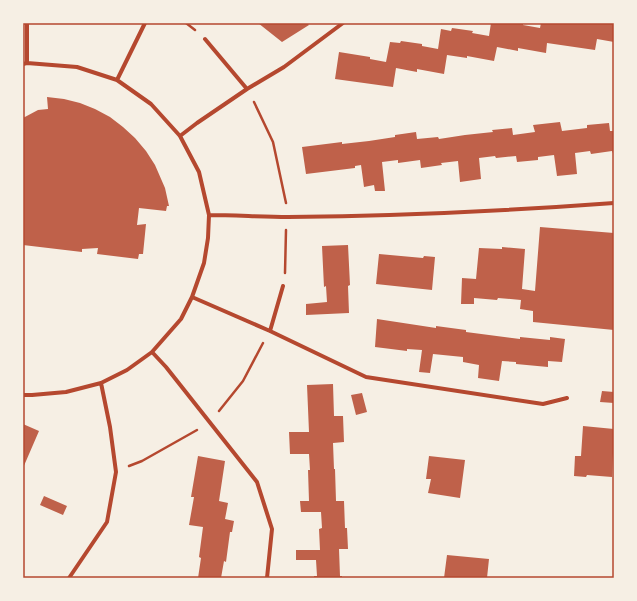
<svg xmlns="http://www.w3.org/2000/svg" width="637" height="601" font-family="'Noto Sans',sans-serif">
<rect width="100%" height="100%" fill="#f6efe4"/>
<path fill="#bf614a" d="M258,23h49l2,2 -27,17z
M491,23h32v2l17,3 1,-5h73v19l-17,-3 -2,11 -48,-7 -1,10 -28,-5v3l-21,-4 -3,14 -27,-5v2l-20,-3 -3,19 -27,-5v3l-21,-4 -3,19 -58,-8 4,-27 31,5v2l16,3 4,-20 10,1 1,-2 21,3v2l16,3 3,-20 10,2 1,-3 21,3 -1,2 17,3z
M47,97l17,2 16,4 15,6 15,8 13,10 12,11 11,13 9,14 10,23 4,18h-2l-1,5 -27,-3 -2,17 9,-1 -3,30h-4l-1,5 -41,-5 1,-6 -16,1v3l-59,-7v-127l15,-8 10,-1z
M560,122l2,9 25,-3v-3l22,-2 1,8h4v25l-2,-5 -21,3 -1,-3 -15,2 2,21 -20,2 -3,-21 -16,2v3l-21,2 -1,-6 -20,2 -1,-2 -16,2 2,21 -21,3 -2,-21 -17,2 1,2 -21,3 -1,-8 -22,3v-3l-16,2 3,29h-10l-1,-6 -10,2 -3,-22 -6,1v2l-49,6 -4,-27 40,-5v2l27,-3 26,-4v-2l21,-3 1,7 21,-2 1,2 26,-4 28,-3 -1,-2 20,-2 1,7 22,-3 -2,-7z
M540,227l74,6v97l-81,-8v-11l-13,-2 1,-9 -23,-2 -1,2 -23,-2v6h-13l1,-26 14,1 3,-31 23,1v-2l23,2 -3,40 13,2z
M348,245l2,40 -2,1 1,27 -43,2v-11l21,-2 -1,-16 -2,1 -2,-41z
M379,254l44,4 1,-2 11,1 -3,33 -56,-6z
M377,319l59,9v-2l30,4v2l54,7v-2l30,3v-3l15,2 -3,23 -14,-1v6l-32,-3v-2l-14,-1 -3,20 -21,-3 1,-13 -16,-3v-5l-30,-3 -3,19 -11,-1 3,-22 -15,-1v2l-32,-4z
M333,384l1,32h9l1,26 -11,1 1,26h1l1,32h8l1,27h2l1,21h-9l1,27h2v2h-28v-2h3l-1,-16h-20v-10h24l-1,-21 3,-1 -1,-16h-20l-1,-11h9l-1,-31h2l-1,-16h-19l-1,-22h20l-2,-47z
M602,391l12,1v11l-14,-1z
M362,393l5,19 -11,3 -5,-20z
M23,424l16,7 -16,37z
M583,426l31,3 -2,48 -25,-2 -1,2 -12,-1 1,-20h6z
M198,456l27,5 -6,40 9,2 -3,16 9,2 -2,11h-2l-4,30 -2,-1 -3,17h-23l3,-20 -2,-1 4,-30 -14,-2 5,-28h-3z
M429,456l36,4 -5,38 -32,-5 3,-14h-5z
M44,496l23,10 -4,9 -23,-10z
M447,555l42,4 -2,19h-43z"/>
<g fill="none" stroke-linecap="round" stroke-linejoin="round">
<path stroke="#b5482f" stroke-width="2.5" d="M186,23l9,7
M254,102l19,40 13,61
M285,273l1,-43
M219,411l24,-30 20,-38
M129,466l13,-5 55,-31"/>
<path stroke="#b5482f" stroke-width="4" d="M27,23v40
M205,39l42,50
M23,64l4,-1 50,4 40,13 34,24 29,32 19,36 10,43 -1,23 -4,25 -12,34 -11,22 -29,33 -25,18 -26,13 -35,9 -34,3h-9
M117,80l28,-57
M180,136l17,-13 50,-34 37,-22 59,-44
M209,215c26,0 53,2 79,2 109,-1 218,-6 326,-14
M192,297l78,34 96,46 177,27 24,-6
M270,331l13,-45
M152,352l14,15 91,115 15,47 -5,49
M69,578l38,-56 9,-50 -6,-45 -9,-44"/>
</g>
<rect width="637" height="601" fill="none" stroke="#f6efe4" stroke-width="48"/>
<rect x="24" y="24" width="589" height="553" fill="none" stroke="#b5482f" stroke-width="1.5"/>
</svg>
